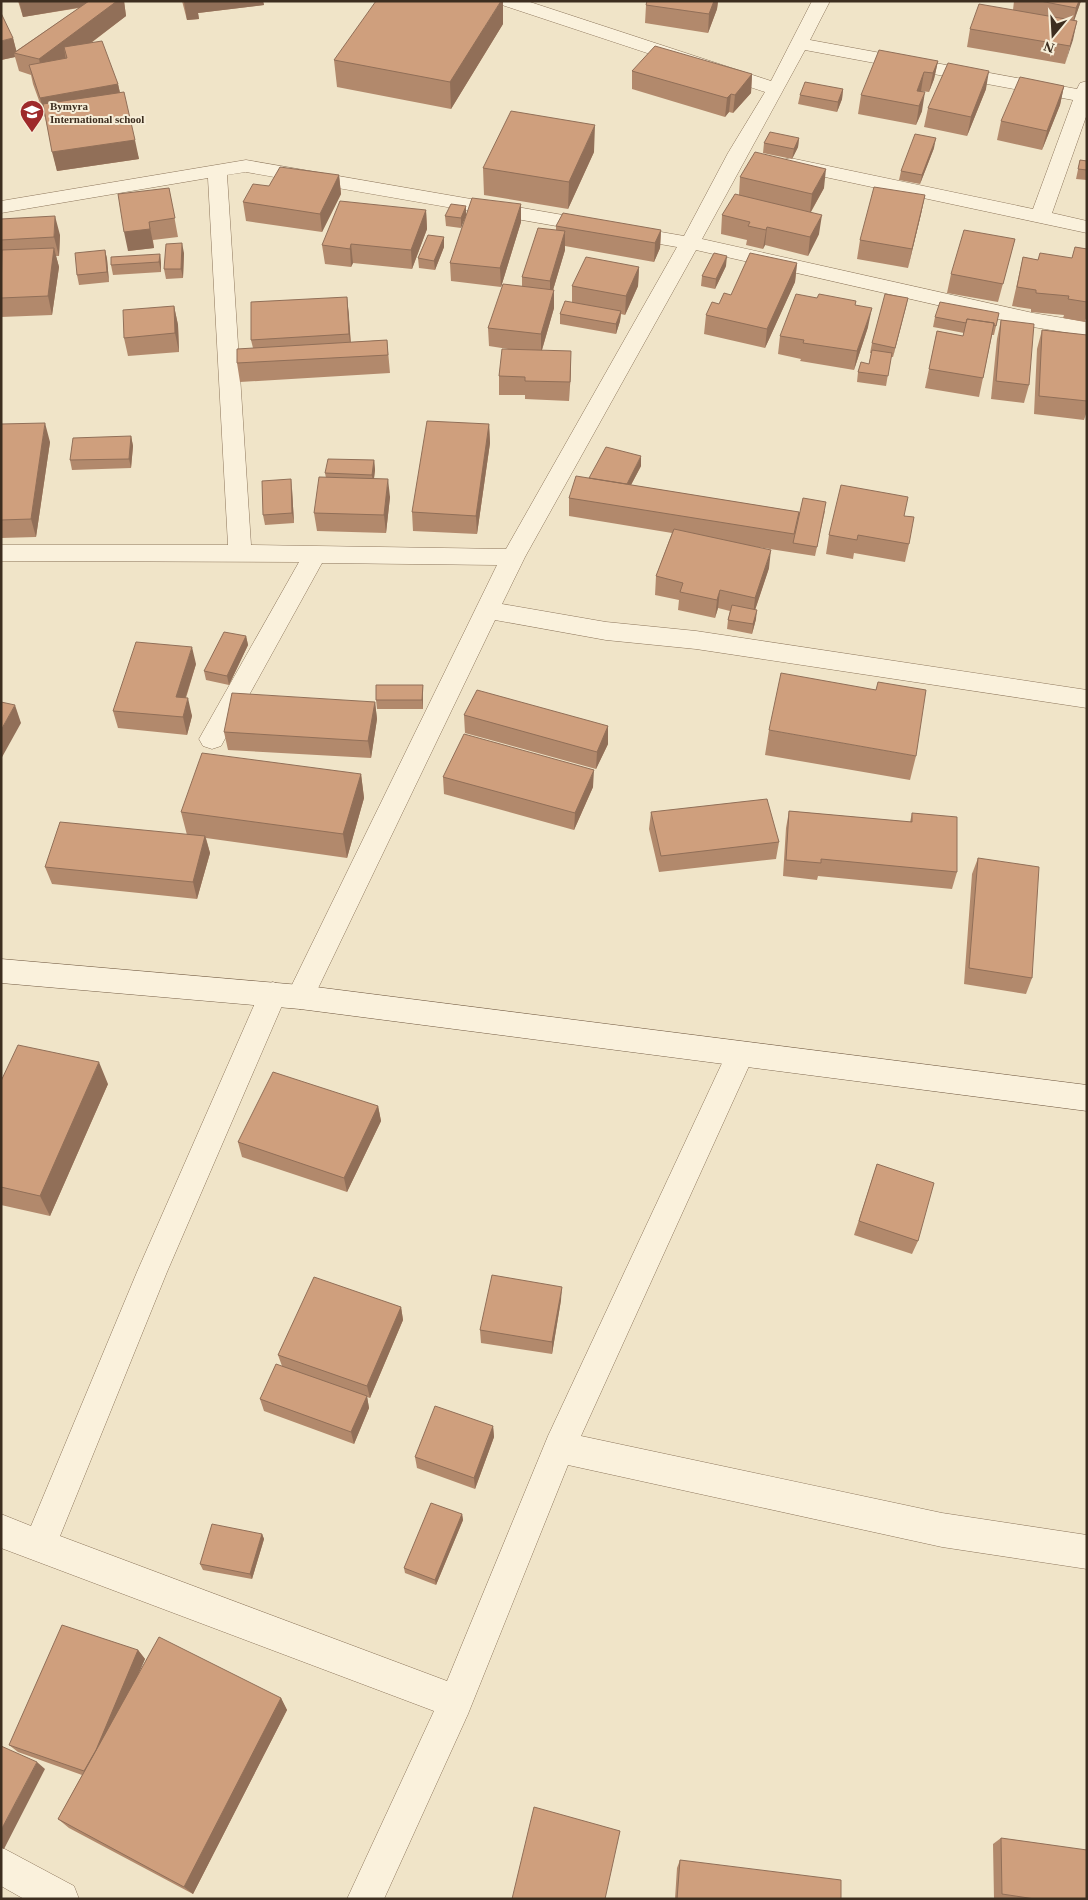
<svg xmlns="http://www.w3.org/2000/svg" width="1088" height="1900" font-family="Georgia,serif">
<rect width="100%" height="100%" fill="#f0e4c8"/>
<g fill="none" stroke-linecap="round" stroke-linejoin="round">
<defs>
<path id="street" d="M499,1h28l244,80 41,-80h18l-20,39 267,49 3,-6 7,-2v33l-35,99 35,8v12l-304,-65 -3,-4 3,-4 7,-2 243,51 40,-109 -268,-50 -103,189 331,74 54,9v14l-54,-9 -337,-77 -171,307 -23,47 104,18 90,9 391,59v18l-391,-59 -90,-9 -111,-20 -185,385 -10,4 -10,-4 -4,-8 211,-432 -175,-2 -101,183 -9,3 -9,-3 -4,-7 100,-177 -298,-1v-16h227l-20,-367 -207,35v-12l245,-41 438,76 44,-83 37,-61 -263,-87zM246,172l431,75 -171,302 -255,-4 -24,-370z
M273,982l10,4 4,8 -120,278 -107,264 387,145 101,-245 182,-390 10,-3 10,3 4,9 -173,381 361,77 145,22v34l-145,-22 -374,-82 -100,249 -84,185h-37l87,-188 -433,-163v-34l30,12 106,-254 122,-278 4,-8z
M1,1847l73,39 5,13h-55l-23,-13z"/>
<path id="secondary" d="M1,959l299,26 787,100v26l-787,-102 -299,-26z"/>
</defs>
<use href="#street" stroke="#8d765c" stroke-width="1"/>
<use href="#secondary" stroke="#6f573f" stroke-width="1"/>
<use href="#street" fill="#faf1dc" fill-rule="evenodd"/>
<use href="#secondary" fill="#faf1dc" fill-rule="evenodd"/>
</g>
<path fill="#b2896c" d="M18,1h69v1l2,-1h35l2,15 -35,27 27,41 2,9 19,66 -82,12 -12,-54 -12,-33 -2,-9 -12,-4 -4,-14 -14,3 12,-22 3,13 63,-43 -56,9z
M182,1h81l1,4 -66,8 1,6 -12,1z
M647,1h71l-1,8 -9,24 -63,-10 1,-18z
M1014,1h67l-7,19 3,1 -12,43 -98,-17 3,-18 43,-19z
M503,24l-52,85 -114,-22 -3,-27z
M938,61l-4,18 -5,13 -8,-1 1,20 -6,14 -58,-11 3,-19z
M632,71l120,3 -1,19 -18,20 -4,-1 -4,5 -93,-28z
M1064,86l-4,19 -18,45 -45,-10 4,-19z
M843,89l-1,10 -5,13 -39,-8 2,-9z
M986,89l-19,47 -43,-9 4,-19z
M799,138l-1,9 -6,12 -29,-6 1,-10z
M934,148l-14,36 -21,-4 2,-9z
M594,152l-26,57 -84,-14 -1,-27z
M1080,160l7,1v19l-11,-1z
M339,175l2,19 -19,38 -76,-11 -3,-19 26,-16z
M740,177l84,11 -13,24 8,22 -11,22 -43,-11 -2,4 -17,-4 1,-5 -26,-6 1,-19 17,-20z
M169,188l9,49 -25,3 1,8 -26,3z
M925,195l-4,19 -13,54 -51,-9 3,-19z
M521,204v18l-20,65 -50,-6 -1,-18z
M466,206l-5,22 -15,-2 -1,-10z
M426,210l1,19 -15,40 -59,-6 -2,4 -26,-3 -3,-19z
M1,219l59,16 -1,21h-3l3,11 -7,48 -51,2z
M556,226l105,4 -1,18 -6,14 -89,-16v4l-12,40h1v18l-12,42 29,20 -2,31 -44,-2v-4h-26v-19l9,-27 -19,-3 -1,-18 34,-42v-9l34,-47z
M444,237v10l-9,23 -16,-2 -1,-10z
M1015,239l-17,63 -51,-9 4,-19z
M1075,247l12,2v66l-2,7 -22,-4 1,-3 -33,-3v-3l-19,-3 11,-49 15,3 34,-2z
M105,250l2,9 2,23 -30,3 -2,-10z
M184,253l-1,25 -17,1 -2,-10z
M160,254l1,10v8l-48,3 -2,-10z
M797,263l-2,19 -30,66 -61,-14 2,-19 25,-20z
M726,266l-11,23 -14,-3 1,-10z
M639,267l-1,19 -13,29 -4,-1 -1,7 -4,13 -56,-10v-10l12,-11v-17z
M347,297l4,45 36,-2 3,33 -150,9 -3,-19 16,-15 -2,-8z
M908,298l-15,59h-2l-5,29 -29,-4 1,-10 11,-8 2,-11h-1l2,-10z
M855,305l13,22 -14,43 -54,-9 1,-2 -23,-5 2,-18z
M174,306l4,19 1,27 -51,4 -4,-18z
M999,313l-5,22h-2l-13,62 -54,-9 12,-57 26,5 1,-3 -31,-6 2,-10z
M1001,320l28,65 -5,18 -33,-4 6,-60z
M1042,330l45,5v76l-3,9 -50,-6 3,-65z
M1,424l49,18 -14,95 -35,1z
M489,424l1,19 -13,91 -64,-3 -1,-19z
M131,436l2,10 -2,22 -59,2 -2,-10z
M374,460l1,10 -1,9 16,18 -4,36 -69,-2 -3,-18 12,-35 -1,-5z
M641,466l-10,19 168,27 26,-1 -10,45 -64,-10 18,22 -14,42 1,9 -4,15 -25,-5 1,-9 2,-9 -12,-3 -3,10 -37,-8 1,-10 -24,-5 1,-19 16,-43 -103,-17v-18l20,-20z
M292,489l2,34 -29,2 -2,-10z
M904,516l5,28 -4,18 -51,-9 -1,6 -27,-5 3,-19z
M246,636l2,9 -19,40 -23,-5 -2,-9z
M196,664l-10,34 6,18 -5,19 -69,-7 -5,-17z
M423,685v24h-46l-1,-9z
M375,702l2,17 -6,39 -143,-8 -4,-18z
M464,715l144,11v18l-12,25 -131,-36z
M769,730l147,26 -6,24 -145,-25z
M361,774l3,24 -17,60 -141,-20 4,15 -13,46 -145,-15 -7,-17 142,-32 -6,-23z
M443,777l150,10 -19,43 -130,-36z
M789,811l121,11 2,-9 45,59 -5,17 -134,-13 -1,4 -34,-4 3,-48z
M651,812l128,30 -3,17 -117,13 -10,-43z
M978,858l54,120 -6,16 -62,-10 8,-110z
M1,1081l107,3 -58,132 -49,-11z
M378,1106l3,15 -34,71 -105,-35 -4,-15z
M877,1164l41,77 -6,13 -58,-19z
M561,1300l-9,54 -71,-11 -1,-13z
M401,1307l2,13 -33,78 -3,-1 2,11 -15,36 -90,-33 -4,-12 22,-33 -4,-11z
M493,1426l1,11 -19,52 -58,-21 -2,-11z
M462,1514l1,6 -27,65 -31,-12 -1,-5z
M262,1534l2,5 -12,40 -49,-9 -3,-6z
M138,1650l7,9 -6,13 142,26 6,12 -94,184 -124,-66 -11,-9 24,-44 -64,-23 -9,-7z
M1001,1838l86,61h-93l-1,-55z
M680,1860l161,39h-166l2,-31z"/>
<path fill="#916f58" d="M19,1h68l1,5 -65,11z
M117,1h7l2,15 -58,44 -4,-13 2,14 -23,17 -4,-19z
M188,1h75l1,4 -66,8 1,6 -12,1 -3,-18z
M501,1h2v23l-52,85 -1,-27z
M714,1h4l-1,8 -9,24 1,-19z
M1079,1h2l-9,26 4,-19z
M1077,21l-4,19 -8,24 5,-18z
M13,38l4,15h-3l1,4 -14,3v-19z
M938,61l-4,18 -5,13 4,-19z
M989,71l-3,18 -19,47 4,-19z
M924,72l-3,19 -6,14 2,-14z
M752,74l-1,19 -18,20 2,-18z
M118,84l4,18 -77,15 -5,-19z
M1064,86l-4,19 -18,45 5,-19z
M843,89l-1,10 -5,13 1,-10z
M925,92l-3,19 -6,14 3,-19z
M731,94l-2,18 -4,5 2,-19z
M595,125l-1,27 -26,57 1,-27z
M799,138l-1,9 -6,12 2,-10z
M936,138l-2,10 -14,36 2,-9z
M135,140l4,19 -82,12 -5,-19z
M826,169l-2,19 -14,25 2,-19z
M339,175l2,19 -19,38 -2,-18z
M925,195l-4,19 -13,54 4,-19z
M521,204v18l-20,65 -1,-19z
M466,206v10l-5,12v-10z
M426,210l1,19 -15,40 -1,-19z
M822,215l-3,19 -11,22 2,-19z
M55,216l5,19 -1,21 -5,-19z
M149,222l5,26 -26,3 -4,-19z
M767,227l-2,18 -2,4 3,-19z
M661,230l-1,18 -6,14 1,-19z
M565,231v19l-15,50v-19z
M444,237v10l-9,23 -1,-9z
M182,243l2,10 -1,25 -2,-9z
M351,244l2,19 -2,4 -1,-18z
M54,248l5,19 -7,48 -4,-19z
M105,250l2,9 2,23 -2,-10z
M160,254l1,10v8l-2,-10z
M727,256l-1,10 -11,23 1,-10z
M797,263l-2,19 -30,66 2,-19z
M639,267l-1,19 -13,29 1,-19z
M554,290v18l-13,45v-19z
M347,297l2,19 2,37 -2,-19z
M908,298l-2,9 -13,50 2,-9z
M174,306l4,19 1,27 -4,-19z
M872,308l-4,19 -14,43 3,-19z
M621,311l-1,10 -4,13v-10z
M571,351v19l-2,31 1,-19z
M45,423l5,19 -14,95 -5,-18z
M489,424l1,19 -13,91 -1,-18z
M131,436l2,10 -2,22 -2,-9z
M641,456v10l-17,32 1,-10z
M374,460l1,10 -2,15 -1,-10z
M291,479l1,10 2,34 -2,-10z
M388,479l2,18 -4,36 -2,-18z
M771,550l-2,18 -16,48 2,-18z
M720,590l-2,18 -3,10 2,-18z
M757,610l-1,9 -4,15 1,-10z
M246,636l2,9 -19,40 -2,-9z
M192,647l4,17 -16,51 -4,-18z
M423,685v24l-1,-9z
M188,698l4,18 -5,19 -4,-18z
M375,702l2,17 -6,39 -3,-17z
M15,705l6,18 -20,36v-29z
M608,726v18l-12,25 1,-17z
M594,770l-1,17 -19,43 1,-17z
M361,774l3,24 -17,60 -4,-24z
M205,836l5,17 -13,46 -4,-17z
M99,1062l9,22 -58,132 -10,-20z
M378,1106l3,15 -34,71 -3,-14z
M562,1287l-1,13 -9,54v-12z
M401,1307l2,13 -33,78 -3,-12z
M367,1396l2,12 -15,36 -3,-12z
M493,1426l1,11 -19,52 -1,-11z
M462,1514l1,6 -27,65 -1,-5z
M262,1534l2,5 -12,40 -2,-5z
M138,1650l7,9 -51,120 -8,-7z
M281,1698l6,12 -94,184 -9,-7z
M37,1762l8,7 -41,80 -3,-1v-18z"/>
<path fill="#cf9f7d" stroke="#916f58" d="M89,1h28l-78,58 -25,-6z
M376,1h125l-51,81 -116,-22z
M647,1h67l-5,13 -63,-9z
M1040,1h39l-3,7z
M979,4l98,17 -7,25 -100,-17z
M1,13l12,25 -12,3z
M102,41l16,43 -78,14 -11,-33 38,-7 -3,-11z
M655,46l97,28 -17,21 -4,-1 -4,4 -95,-27z
M879,50l59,11 -5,12 -9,-1 -7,19 8,1 -6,14 -58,-11z
M948,63l41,8 -18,46 -43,-9z
M1020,77l44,9 -17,45 -46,-10z
M805,82l38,7 -5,13 -38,-7z
M124,92l11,48 -83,12 -9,-48z
M511,111l84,14 -26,57 -86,-14z
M770,132l29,6 -5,11 -30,-6z
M915,134l21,4 -14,37 -21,-4z
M755,152l71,17 -14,25 -72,-17z
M1080,160l7,1v9l-9,-1z
M280,167l59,8 -19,39 -77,-12 10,-18 16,2z
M874,187l51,8 -13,54 -52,-9z
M169,188l6,30 -26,4 1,7 -26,3 -6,-38z
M735,194l87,21 -12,22 -43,-10 -1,3 -18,-4 2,-4 -28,-7z
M472,198l49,6 -21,64 -50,-5z
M340,201l86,9 -15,40 -60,-6 -1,5 -28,-4z
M451,204l15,2 -5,12 -16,-2z
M563,213l98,17 -6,13 -99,-17z
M55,216l-1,21 -53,3v-21z
M538,228l27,3 -15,50 -28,-4z
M964,230l51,9 -12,45 -52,-10z
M428,235l16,2 -10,24 -16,-3z
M182,243l-1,26h-17l2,-25z
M1075,247l12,2v53l-19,-3 1,-3 -33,-3v-3l-19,-3 6,-30 15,3 2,-7 32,5z
M54,248l-6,48 -47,2 1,-48z
M105,250l2,22 -30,3 -2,-22z
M714,253l13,3 -11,23 -14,-3z
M750,253l47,10 -30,66 -61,-14 6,-13 7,2 5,-11 7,2z
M160,254l-1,8 -48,3v-8z
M586,257l53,10 -13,29 -54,-10z
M503,284l51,6 -13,44 -53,-6z
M796,294l21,4 2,-4 37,7 -1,4 17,3 -15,43 -54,-8 1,-3 -24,-4z
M885,294l23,4 -13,50 -23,-5z
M347,297l2,37 -98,6v-38z
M565,301l56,10 -5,13 -56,-10z
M940,302l59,11 -3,13 -2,-1v-2l-27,-4 -1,4 -31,-6z
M174,306l1,27 -51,5 -1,-28z
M967,319l27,4 -11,55 -54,-9 8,-38 26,5z
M1001,320l33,4 -5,61 -33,-4z
M1042,330l45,5v66l-48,-5z
M387,340l1,15 -151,8v-14z
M502,349l69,2 -1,31 -45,-1v-4l-26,-1z
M872,350l20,3 -4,23 -30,-4 3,-10 8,2z
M427,421l62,3 -13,92 -64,-4z
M45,423l-14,96 -30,1v-96z
M131,436l-2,23 -59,1 3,-22z
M606,447l35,9 -14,28 -38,-6z
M328,459l46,1 -2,15 -47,-2z
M576,476l223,36 -5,22 -225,-36z
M319,477l69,2 -4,36 -70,-2z
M291,479l1,34 -29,2 -1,-34z
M841,485l67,12 -4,19 10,1 -5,27 -51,-9 -1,5 -28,-5z
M803,498l23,4 -9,45 -24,-4z
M674,529l97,21 -16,48 -35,-8 -3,10 -37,-8 3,-9 -27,-7z
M732,605l25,5 -4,14 -25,-4z
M224,632l22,4 -19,40 -23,-5z
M136,642l56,5 -16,50 12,1 -5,19 -70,-6z
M781,673l95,17 2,-8 48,8 -10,66 -147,-26z
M376,685h47l-1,15h-46z
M477,690l131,36 -11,26 -133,-37z
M232,693l143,9 -7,39 -144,-9z
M1,702l14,3 -14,25z
M464,734l130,36 -19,43 -132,-36z
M202,753l159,21 -18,60 -162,-22z
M767,799l12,43 -118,14 -10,-44z
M789,811l123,11v-9l45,4v55l-136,-13v4l-35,-3z
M60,822l145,14 -12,46 -148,-15z
M978,858l61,9 -7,111 -63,-10z
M18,1045l81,17 -59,134 -39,-9v-106z
M273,1072l105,34 -34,72 -106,-36z
M877,1164l57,19 -16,58 -59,-20z
M492,1275l70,12 -10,55 -72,-12z
M314,1277l87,30 -34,79 -89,-31z
M276,1364l91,32 -16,36 -91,-33z
M435,1406l58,20 -19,52 -59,-21z
M431,1503l31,11 -27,66 -31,-12z
M212,1524l50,10 -12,40 -50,-10z
M62,1625l76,25 -42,100 -12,21 -75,-26z
M159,1637l122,61 -97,189 -126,-68z
M1,1746l36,16 -36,68z
M534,1807l86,24 -15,68h-93z
M1001,1838l86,12v49h-52l-33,-5z
M680,1860l161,20v19h-164z"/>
<defs>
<symbol id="school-pin" viewBox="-11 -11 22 30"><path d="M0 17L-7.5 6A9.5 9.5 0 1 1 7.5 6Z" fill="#9e2a2b" stroke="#f7eed8"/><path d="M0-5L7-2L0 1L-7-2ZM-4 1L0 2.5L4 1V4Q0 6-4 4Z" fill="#fff"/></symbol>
</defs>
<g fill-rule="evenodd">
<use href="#school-pin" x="18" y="98" width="28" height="38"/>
</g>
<g text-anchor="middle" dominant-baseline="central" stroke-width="4" stroke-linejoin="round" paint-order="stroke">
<g font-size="11" font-weight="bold" fill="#3d2e20" stroke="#f7eed8" text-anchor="start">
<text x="50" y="106">Bymyra<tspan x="50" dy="13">International school</tspan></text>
</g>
</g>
<rect width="1088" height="1900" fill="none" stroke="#3d2e20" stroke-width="5"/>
<g transform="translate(1053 35) rotate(198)" stroke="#f7eed8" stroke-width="4" paint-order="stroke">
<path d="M0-4L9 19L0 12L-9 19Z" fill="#3d2e20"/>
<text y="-8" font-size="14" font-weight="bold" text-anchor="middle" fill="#3d2e20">N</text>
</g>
</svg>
